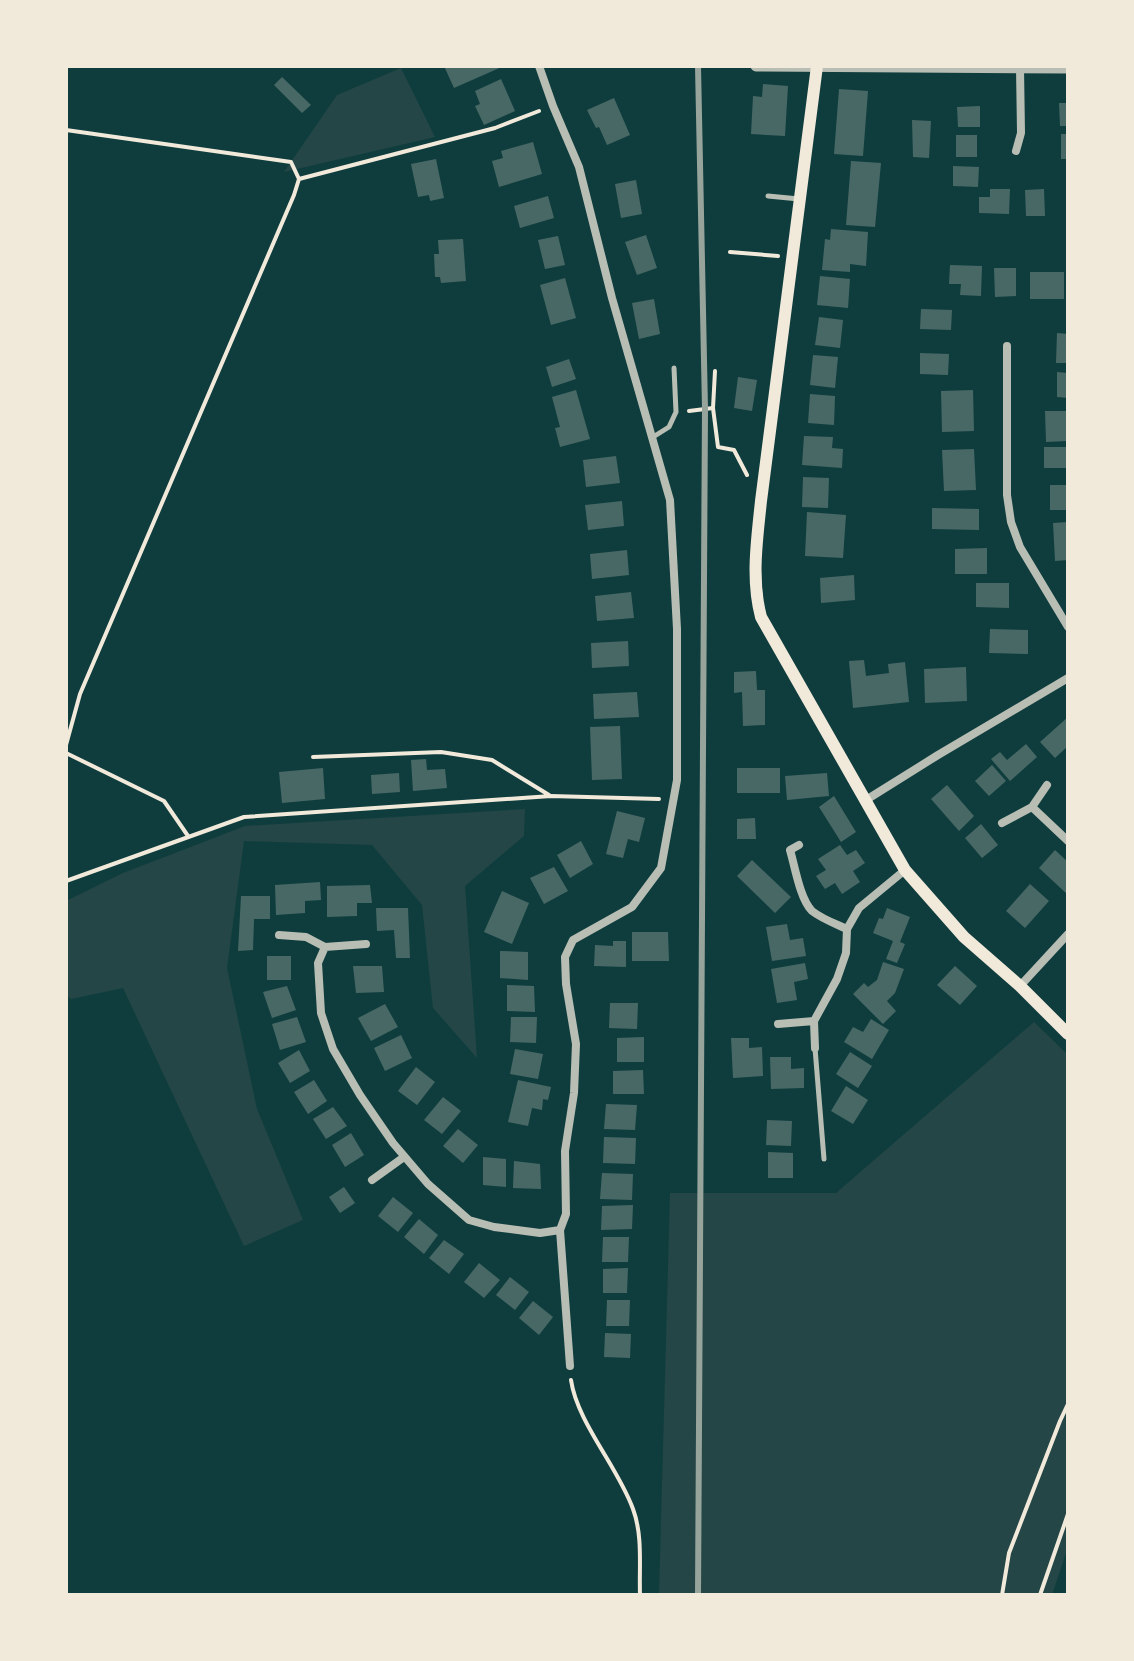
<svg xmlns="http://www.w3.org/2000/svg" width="1134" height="1661" font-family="Helvetica,sans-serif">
<rect width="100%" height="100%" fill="#0f3d3e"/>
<path fill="#244646" d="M401,68l34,69 -151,35 53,-77z
M525,809l-1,27 -59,50 12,172 -44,-50 -11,-103 -50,-60 -128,-4 -17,127 30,141 46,111 -59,26 -121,-258 -52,11 -5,-4v-94l57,-28 122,-47z
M1034,1022l34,33v492l-16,48h-393l11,-402h166z"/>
<path fill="#486865" d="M444,66h60l-50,22z
M282,77l29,28 -9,8 -28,-28z
M501,79l14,32 -31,14 -9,-19 5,-2 -5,-13z
M763,84l25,2 -3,50 -34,-2 2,-38 9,1z
M839,89l29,2 -5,65 -29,-2z
M614,98l16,37 -23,10 -8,-18 -3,1 -9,-18z
M1059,103h9v23h-8z
M980,106v21h-22l-1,-20z
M912,120l19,1 -2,37 -16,-1z
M1061,134h7v25h-7z
M956,135h21v22h-21z
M533,142l9,32 -43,13 -7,-26 11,-3 -2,-7z
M436,159l8,39 -14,3 -1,-6 -11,2 -7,-33z
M851,161l30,2 -6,64 -29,-2z
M953,166l26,1 -1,20 -25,-1z
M636,180l6,34 -21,4 -6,-34z
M990,189h20l-1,25 -30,-1v-16h11z
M1044,189l1,27h-19l-1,-26z
M548,196l6,22 -34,10 -6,-22z
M831,229l37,3 -2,34 -16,-2v8l-28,-2 3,-31 5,1z
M646,235l11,33 -20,7 -12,-33z
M558,236l7,29 -20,4 -7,-29z
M463,239l3,42 -25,2 -1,-6h-5l-1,-23h5l-1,-14z
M950,265l32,1 -1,30 -21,-1 1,-11h-12z
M994,268h22v28l-21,1z
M1030,272h34v27h-34z
M820,276l30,3 -2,29 -31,-3z
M565,278l11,40 -25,7 -11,-40z
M654,299l6,35 -21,5 -7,-36z
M921,309l31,1 -1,20 -31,-1z
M819,317l24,3 -3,28 -25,-3z
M1057,333l11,1v29h-12z
M920,353l29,1 -1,21 -28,-1z
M813,355l25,2 -3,31 -25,-3z
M569,359l7,20 -24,8 -6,-20z
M1057,372l11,1v25l-11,-1z
M738,377l19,3 -5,31 -18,-3z
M576,390l14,49 -30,8 -5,-19 5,-1 -8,-30z
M973,390l1,41 -32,1 -1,-41z
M810,394l25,2 -1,29 -26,-2z
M1045,411h23v30l-22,1z
M804,436l29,1 -1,11 11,1 -1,19 -40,-3z
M1044,447h24v21h-24z
M974,449l2,41 -32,1 -2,-41z
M616,456l4,27 -34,4 -3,-27z
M803,477l26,1 -1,30 -26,-1z
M1050,485h18v25h-18z
M622,501l2,25 -36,4 -3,-25z
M932,508l47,1v21l-47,-1z
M807,512l39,3 -3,43 -38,-2z
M1068,522v38l-13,1 -2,-38z
M987,548v26h-32v-25z
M627,550l2,25 -37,4 -2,-25z
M854,575l1,25 -34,3 -1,-25z
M976,583h33v25l-33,-1z
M631,592l3,26 -37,3 -2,-25z
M990,629l38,1v24l-39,-1z
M628,641l1,25 -37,2 -1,-25z
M864,660l2,16 23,-3 -1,-9 17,-2 4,40 -56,6 -4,-47z
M966,667l1,34 -42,2 -1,-34z
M756,671l1,19h8v35l-22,1 -1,-34 -8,1v-21z
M637,692l2,25 -45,2 -1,-25z
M1068,717v29l-13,12 -15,-16z
M620,726l2,53 -30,1 -2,-53z
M1026,744l11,13 -27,24 -19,-22 9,-7 7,8z
M426,759l1,11 18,-1 2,19 -34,3 -2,-31z
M992,765l14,16 -17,15 -14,-15z
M323,768l2,31 -43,4 -3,-31z
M737,768h43v25h-43z
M399,773l1,19 -28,2 -1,-19z
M827,773l2,23 -42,4 -2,-24z
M947,785l27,31 -15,15 -28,-32z
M834,796l22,36 -15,10 -22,-35z
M617,811l28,7 -6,24 -11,-3 -5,19 -17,-4z
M755,818l1,21h-19v-20z
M981,824l17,21 -16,13 -17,-20z
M581,841l12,23 -23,14 -13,-23z
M840,845l7,10 9,-5 9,13 -12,8 7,11 -18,12 -7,-11 -10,6 -9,-13 10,-6 -8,-11z
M1055,850l13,12v33l-29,-27z
M752,860l39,37 -16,16 -38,-37z
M554,867l14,24 -24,13 -14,-26z
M320,882l1,18 -16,1v12l-29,2 -1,-30z
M1030,884l19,17 -24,27 -19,-17z
M370,885l2,18h-15v13l-30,1v-31z
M502,891l27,12 -17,41 -28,-12z
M241,896h29v23h-16l-1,31 -15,1z
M376,908h32l2,50h-14l-2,-28 -17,1z
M887,908l23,9 -10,25 5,2 -8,19 -11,-4 7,-18 -20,-8 6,-15 4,1z
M787,924l3,16 13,-2 3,18 -34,5 -6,-34z
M632,932h36l1,29h-37z
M613,941h13v26l-32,-1 1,-21 18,1z
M500,951l28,1v28l-28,-2z
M267,956h24v24h-24z
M883,962l21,7 -9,24 -8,8 9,10 -13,13 -30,-30 11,-11 4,4 9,-7z
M805,963l3,16 -14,3 3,18 -20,3 -6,-34z
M353,966h29l2,26 -28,1z
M955,966l22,20 -17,19 -23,-20z
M507,985l27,1 1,26 -28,-1z
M287,986l9,24 -24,8 -9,-26z
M610,1003h28l-1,26 -28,-1z
M385,1004l13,23 -27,14 -13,-23z
M297,1017l9,25 -26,8 -8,-26z
M511,1017h26l-1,26 -26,-1z
M871,1019l18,11 -17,29 -28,-17 9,-15 10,5z
M401,1035l11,23 -27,13 -11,-23z
M644,1037v25h-27v-24z
M731,1038h18v10l13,-1 1,29 -30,2z
M515,1049l28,5 -5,25 -28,-5z
M299,1050l11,21 -20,12 -12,-20z
M850,1052l22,14 -14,22 -22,-14z
M770,1057h21v12l13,-1v20l-33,1z
M416,1067l19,15 -18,23 -19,-14z
M643,1070l1,24h-31v-23z
M314,1080l13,21 -19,13 -14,-22z
M518,1080l33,7 -3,13 -5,-1 -1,11 -10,-2 -4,18 -20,-4z
M846,1086l22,14 -15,24 -22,-13z
M443,1097l18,14 -19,23 -18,-14z
M606,1104l31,1 -2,25 -31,-1z
M333,1107l14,19 -21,13 -13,-20z
M767,1120l25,1 -1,25 -25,-1z
M458,1129l20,16 -15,18 -20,-17z
M351,1133l13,22 -19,12 -13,-22z
M604,1137l32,1 -1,26 -32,-1z
M768,1152l25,1v25h-25z
M483,1157l23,2v28l-23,-2z
M514,1161l26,3 1,25 -28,-1z
M602,1173l31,1 -1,26 -32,-1z
M344,1187l11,16 -15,10 -11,-16z
M393,1197l20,16 -15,19 -20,-16z
M633,1205l-1,24 -31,1 1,-24z
M419,1219l19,16 -14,19 -20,-17z
M603,1237h26l-1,25h-26z
M444,1240l20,14 -15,20 -20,-16z
M479,1263l21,17 -16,18 -20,-16z
M628,1268l-1,25h-24v-24z
M510,1277l19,15 -14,18 -19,-15z
M607,1300h23l-1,26h-23z
M533,1301l20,16 -14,18 -20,-17z
M605,1333l26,1 -1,24 -26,-1z"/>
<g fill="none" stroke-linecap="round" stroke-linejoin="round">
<path stroke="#f1e9da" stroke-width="4" d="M66,130l225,32 8,17 -5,16 -214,499 -14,51
M299,179l196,-51 44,-17
M730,252l48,4
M713,408l2,-37
M689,411l24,-3 5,39 16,3 13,25
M66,753l98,48 24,35
M313,757l128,-5 51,8 57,35
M66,881l178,-64 307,-21 108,3
M571,1380c6,42 47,87 62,129 10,27 6,57 7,86
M1002,1595l7,-42 51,-132 8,-17
M1040,1595l28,-81"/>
<path stroke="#b8beb3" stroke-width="5" d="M768,196l31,3
M653,437l16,-10 7,-15 -2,-44
M815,1048l9,111"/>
<path stroke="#b8beb3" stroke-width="8" d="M539,66l14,40 26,61 33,131 58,202 7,129v151l-16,88 -29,39 -59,33 -8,17 1,27 10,60 -2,49 -9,58 1,63 -6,16 10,136
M1016,151l5,-18 -1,-65
M1007,346v149l4,27 9,25 48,80
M866,800l72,-45 130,-77
M1032,807l36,34
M1002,823l30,-16 15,-22
M799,845l-9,5c5,17 10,49 22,61 10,8 24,13 35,18
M279,935l27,2 19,10 41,-3
M325,947l-7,16 3,50 12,36 27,46 33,48 35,41 41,36 25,7 46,6 20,-3
M1020,986l48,-52
M778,1024l36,-3
M815,1048l-1,-27 23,-42 9,-26 1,-24 12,-21 46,-38
M372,1180l32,-23"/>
<path stroke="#b8beb3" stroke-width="11" d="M756,66l312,2"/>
<path stroke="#f1e9da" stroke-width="12" d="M817,66l-56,435c-4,39 -10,78 0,116l144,253 59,67 56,49 48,48"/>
<path stroke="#97a49c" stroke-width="6" d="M698,66l7,343 -7,1186"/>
</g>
<rect width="1134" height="1661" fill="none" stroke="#f1e9da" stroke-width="136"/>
</svg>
